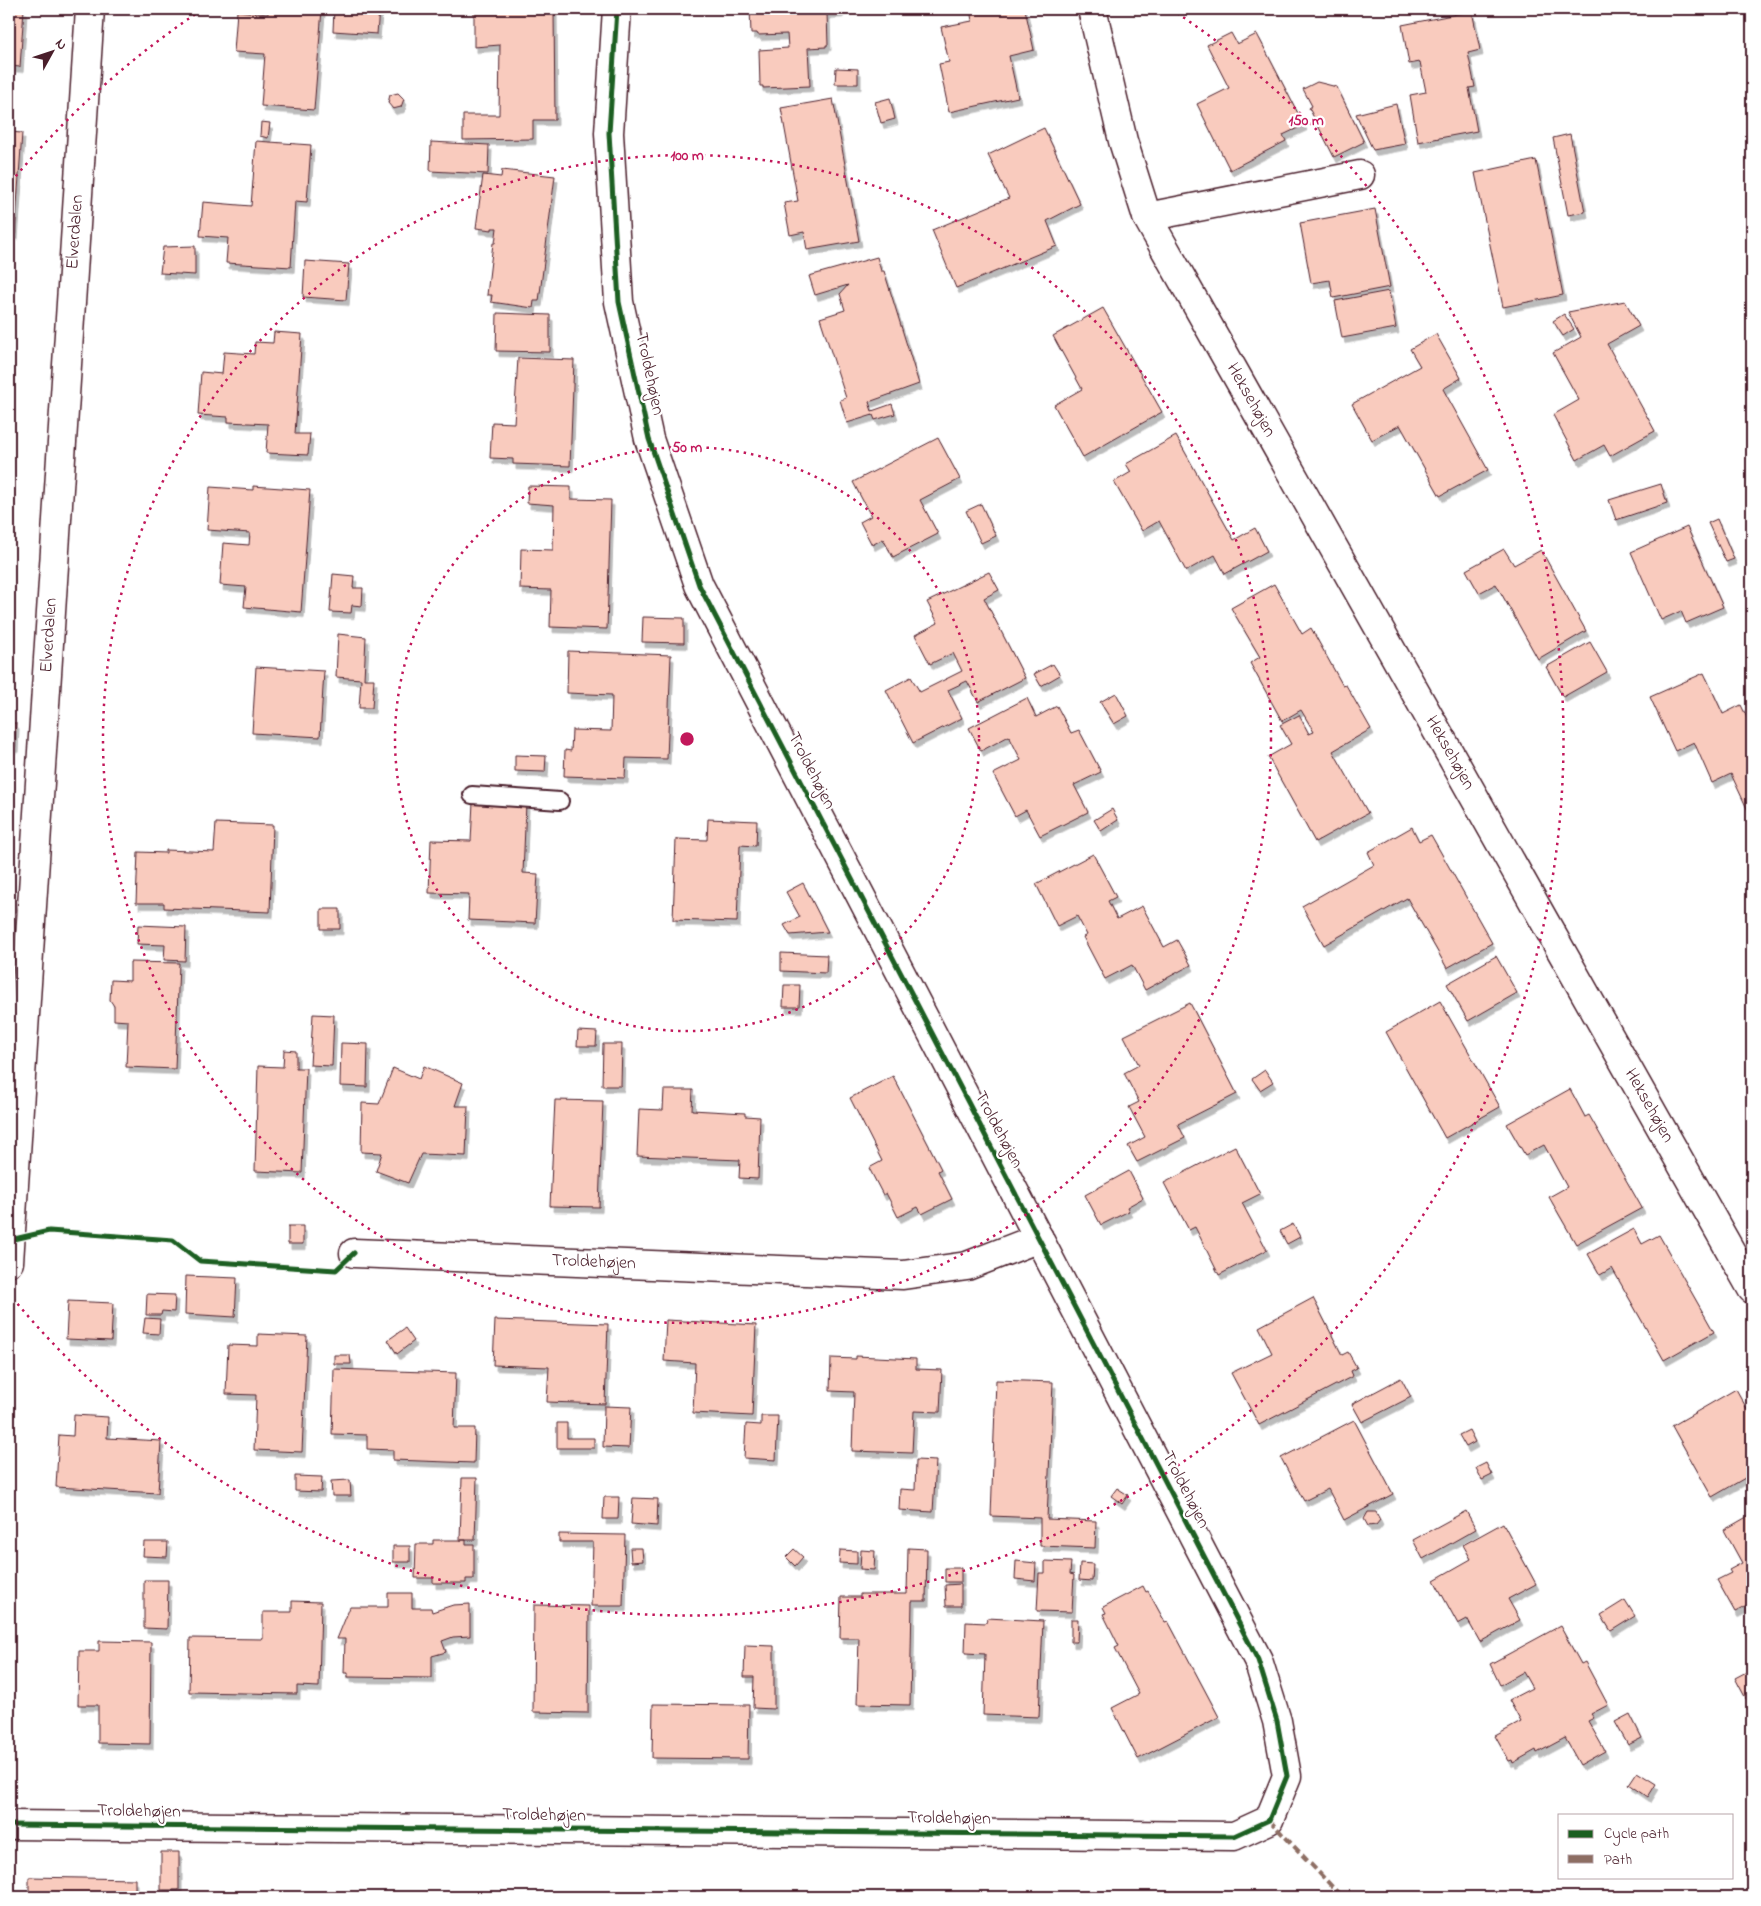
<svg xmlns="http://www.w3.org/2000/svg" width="1761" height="1906" font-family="'Indie Flower',sans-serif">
<defs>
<filter id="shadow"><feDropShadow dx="3" dy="5.5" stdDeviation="0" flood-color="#0004"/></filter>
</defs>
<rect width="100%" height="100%" fill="#fff"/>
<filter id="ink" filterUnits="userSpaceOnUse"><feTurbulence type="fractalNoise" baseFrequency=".02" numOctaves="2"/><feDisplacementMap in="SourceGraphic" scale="10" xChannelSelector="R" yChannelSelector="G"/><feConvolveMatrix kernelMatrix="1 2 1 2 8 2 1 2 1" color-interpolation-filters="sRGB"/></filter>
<g filter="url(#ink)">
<path fill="#f9cbbe" stroke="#4a1f2b" filter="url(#shadow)" d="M9,9h15l-4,58 -11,-1z
M268,9h54l-8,101 -53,-4 4,-52 -31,-2 3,-41 31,3z
M334,9h45l-2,25 -44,-3z
M474,9h80l1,111h-22v19l-70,1v-25h36l1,-70 -26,2z
M750,9h92l-2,3 -13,1 1,32h-2v2l-18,1 2,38 -47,2v-2h-3l-1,-36 29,-2 -1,-14 -29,1 -1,-2h-6z
M970,9h55l9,41 -25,6 9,41 -69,15 -10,-48 10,-2 -8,-35 31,-6z
M1472,11l8,39 -12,3 7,34 -6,1 8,43 -59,11 -8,-47 16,-3 -6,-30 -11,2 -7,-39z
M1231,33l6,11 20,-10 47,91 -21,10 3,6 -56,29 -33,-66 32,-16 -22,-43z
M836,68l22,1v15h-23z
M1317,82l20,5 27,55 -30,15 -25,-49 3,-2 -9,-17z
M398,93l6,6 -3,8 -8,2 -5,-6 2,-8z
M890,98l5,21 -14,4 -6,-21z
M833,99l26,142 -52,9 -3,-18 -14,3 -6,-32 14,-2 -17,-93z
M1396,104l9,40 -32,6 -17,-36z
M261,122l9,1 -2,15 -8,-2z
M1044,128l36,76 -33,17 10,25 -101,42 -24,-58 77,-32 -21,-43z
M9,132l13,1 -7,101 -6,-1z
M1570,134l15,78 -17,3 -15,-77z
M256,141l55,4 -4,57 -12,-1 -4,66 -65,-4 2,-25 -28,-2 3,-34 48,4z
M431,142l58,3 -1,29 -58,-3z
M1536,160l27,135 -60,12 -28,-134z
M502,170l53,6 -16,125h-5l-1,7 -42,-6 1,-7h-5l6,-52h2l2,-15h-5v2l-16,-2 7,-53 18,2z
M1375,209l15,78 -57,11 -3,-18 -19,3 -11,-60z
M195,246v29l-35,-2 3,-26z
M877,257l4,14h3l35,113 -50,18 3,9 20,-7 3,10 -20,6 -2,-5 -26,8 -7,-23 6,-2 -26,-80 25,-8 -5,-16 8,-9 -33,10 -6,-19z
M305,261l44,3 -3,36 -43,-3z
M1389,291l7,37 -54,10 -7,-37z
M1625,301l14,25 -32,18 48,87 -45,25 -6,-11 -27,15 -24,-45 26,-15 -26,-47 28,-16 -13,-25z
M1103,308l59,104 -79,45 -29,-52 28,-16 -29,-53z
M497,313l53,2v37l-54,-1z
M1564,314l10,15 -11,7 -10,-15z
M274,332l28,2 -7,100h15l-2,21 -42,-2 2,-29 -40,-2v-5l-30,-2 3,-43 21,2 2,-22 30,2 1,-12 18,1z
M1436,334l25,44 -18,11 45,81 -48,26 -40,-71 -28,15 -20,-36 68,-38 -10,-17z
M518,358l56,2 -4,106 -57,-2v-5l-23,-1 2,-36 22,1z
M1176,436l58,104 21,-12 12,23 -42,23 -10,-19 -29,16 -27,-50 -17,10 -28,-49 17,-10 -5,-8z
M938,438l22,41 -40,21 18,34 -45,23 -10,-18 -11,6 -12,-23 11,-6 -18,-34z
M1661,484l6,19 -51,17 -7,-20z
M253,486l57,4 -9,122 -57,-5 2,-20 -26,-2 3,-42 26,2 1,-12 -43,-3 3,-43 43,3z
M528,486l43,1v12l40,1 -4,129 -57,-2 1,-37 -31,-1 1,-40 32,1 1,-45 -27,-2z
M981,504l15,32 -15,7 -15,-32z
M1717,519l17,40 -8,3 -18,-39z
M1687,527l36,80 -37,16 -5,-12 -20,9 -30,-68z
M1504,549l10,16 27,-15 45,81 -48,28 -42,-75 -17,9 -13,-23z
M989,572l10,18 -15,8 41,80 -47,24 -11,-21 -19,9 14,28 -49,25 -27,-53 25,-13 9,15 42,-21 -9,-18 -23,11 -15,-29 23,-12 -11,-21z
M333,574l21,2 -1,12h10l-1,18 -10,-1 -1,8 -21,-1z
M1274,584l28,50 9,-6 32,58 3,-1 25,44 -38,22 35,62 -53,29 -47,-85 23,-13 -11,-19 19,-10 10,19 5,-2 -13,-22 -19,11 -32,-58 10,-6 -29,-49z
M643,617l41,1v25l-42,-1z
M338,634l28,3 -2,42h10l-2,29h-13l2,-29 -25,-2z
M1590,642l17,30 -44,25 -17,-30z
M568,651l103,4 -4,104 -41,-1 -1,20 -61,-2 1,-26 6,1 1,-21 39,1 1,-36 -45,-2z
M1053,664l7,11 -19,11 -7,-12z
M256,667l68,4 -4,66 -68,-4z
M1704,673l19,41 18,-9 11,23v86l-2,1 -19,-41 -19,9 -18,-41 -19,9 -25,-54z
M1116,693l12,23 -14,8 -14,-22z
M1027,698l9,19 21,-11 14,27 8,-3 22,42 -27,13 14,27 -48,24 -14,-26 -11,6 -22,-42 28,-14 -12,-24 -28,15 -12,-23z
M9,723h7l-1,24h-6z
M515,755l31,1 -1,16 -30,-1z
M473,802l53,2 -3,69 15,1 -3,49 -67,-3 1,-26 -40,-1 2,-53 40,1z
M1112,809l6,11 -17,11 -7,-11z
M708,819l49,2 -1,25 -16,-1 -3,77 -64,-2 3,-81 31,1z
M216,823l57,2 -3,87 -106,-4v-5h-28l2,-51 28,1v-3l48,2z
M1412,827l7,14 12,-6 61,108 -45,25 -40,-70 -83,47 -22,-39 72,-41 -6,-13z
M1093,854l23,43 -8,4 9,18 25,-13 22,41 13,-7 14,25 -46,25 -13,-25 -27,14 -22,-42 4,-2 -10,-19 -20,10 -21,-42z
M803,883l25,49 -38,3 -6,-10 16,-8 -14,-25z
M321,909h19v20h-19z
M138,925l48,2 -1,34 -21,-1 1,-15 -28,-1z
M781,953l46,2 -1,18 -45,-2z
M1496,956l21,37 -49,28 -21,-37z
M130,962l49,1 -4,106 -49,-2 2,-46 -14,-1v-14l-4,-6 1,-20 19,1z
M784,985h16l-1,22h-16z
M1440,1001l60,106 -55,31 -59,-106z
M1190,1003l47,91 -59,30 7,14 -48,24 -9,-16 17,-9 -16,-30 10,-5 -15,-29 15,-8 -15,-29z
M313,1014l21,1 -2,51 -22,-1z
M578,1031l19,1 -1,14h-19z
M341,1043l27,1 -1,43 -27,-1z
M603,1044h19l-1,42h-19z
M284,1050l12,1v17h10l-4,105 -47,-2 3,-105 25,1z
M424,1066l39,17 -8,23h13l-2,50 -45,-2 -13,29 -32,-12 6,-18 -21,-1 1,-49 17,1 14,-36 26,11z
M1265,1070l8,12 -13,8 -8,-11z
M893,1076l48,93 -3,2 14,28 -30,15 -4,-7 -20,10 -12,-24 -3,2 -14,-27 13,-7 -32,-63z
M1570,1089l15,28 4,-2 53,93 -66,36 -27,-47 18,-10 -23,-42 -19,10 -18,-31z
M664,1090h29l-1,20 53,3v3l15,1 -2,62 -19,-1 1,-18 -103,-4 2,-47 24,1z
M555,1100l48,1 -4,106 -49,-1z
M1235,1146l25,48 -18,9 25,47 -48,25 -24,-48 -6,3 -25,-47z
M1129,1171l14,27 -16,9 2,4 -28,14 -16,-30z
M1293,1224l7,13 -13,7 -7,-13z
M288,1226h15v18h-15z
M1634,1229l8,15 17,-9 55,97 -50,28 -52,-92 -12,7 -12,-21z
M186,1276l51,2 -2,39 -50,-3z
M147,1294l28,1 -1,17 -12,-1 -1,4h-15z
M1313,1298l29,57 6,-3 9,16 -6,3 2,5 -94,49 -28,-52 41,-20 -13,-26z
M68,1301l45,2 -2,38 -45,-2z
M145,1318l15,1 -1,15 -16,-1z
M495,1320l113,4 -3,80 -58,-2 2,-35 -56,-2z
M666,1320l90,5 -4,91 -59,-3 2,-50 -31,-2z
M405,1328l9,13 -17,13 -9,-14z
M258,1334l49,2 -5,116 -48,-2 2,-55 -30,-1 2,-49 30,1z
M334,1355h16l1,9h-17z
M856,1356l60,3v10l26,1 -2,42 -26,-1 -2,42 -60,-2 2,-59 -24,-1 1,-33 25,1z
M334,1369l122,4 -2,55h21l-1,35 -81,-3v-10l-26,-1v-14l-35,-1z
M1401,1378l10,19 -49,25 -10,-18z
M996,1380l57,2 -6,137 49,2 -1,27 -55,-2v-28l-49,-2z
M1736,1389l16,29v56l-40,23 -40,-71z
M604,1406l27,1 -2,41 -26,-1z
M74,1415l34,2 -1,21 54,3 -3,52 -102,-6 3,-52 14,1z
M761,1416h17l-2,44 -32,-2 2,-34 15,1z
M1354,1420l39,74 -49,26 -16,-31 -24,12 -23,-43z
M557,1423h10v15h27v10h-37z
M1469,1430l6,12 -9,5 -7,-12z
M916,1460l20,1 -3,51 -34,-2 1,-21 15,1z
M1486,1463l6,12 -10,5 -6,-12z
M295,1476l27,1 -1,15 -26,-1z
M462,1478h15l-2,62h-15z
M350,1480l1,16h-19l-1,-15z
M1117,1488l11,7 -6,9 -11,-8z
M604,1497h15l-1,22h-15z
M633,1498l25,1 -1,27 -26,-2z
M1466,1511l10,18 -53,30 -10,-19z
M1368,1512h8l4,8 -4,5 -8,1 -4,-7z
M1752,1514v93l-1,1 -2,-3 -14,7 -18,-32 14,-7 -2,-3 13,-7 -18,-33z
M1503,1523l33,61 -28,15 12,21 -40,22 -13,-23 -9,5 -24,-44 37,-21 -8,-14z
M559,1534l66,1 -2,71h-32l2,-64h-34z
M433,1540h33v4h8v35h-8v4h-33v-5h-18l1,-34h17z
M144,1542h24l-1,15 -24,-1z
M393,1546h17v16h-17z
M630,1548h12l1,13 -12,1z
M908,1548l19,1 -1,52h-14l-2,104 -53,-1 2,-66h-19l1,-41h19v-3h47z
M794,1549l9,8 -8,9 -9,-9z
M840,1550l17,1v13l-18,-1z
M861,1550l14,1 -1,19 -14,-1z
M1016,1561l20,2 -1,18 -20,-2z
M1045,1561l26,1 -1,12 4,1 -2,37 -35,-1 2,-38h6z
M1080,1563l13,1 -1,17 -13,-1z
M945,1568h16v14h-16z
M144,1580h24l-1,49 -23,-1z
M961,1584v22h-15l-1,-21z
M1143,1586l3,6 2,-1 17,31 3,-1 51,96 -81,42 -26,-51 27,-14 -24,-46 4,-2 -16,-32 3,-1 -3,-6z
M388,1593h24v15h19l1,4 21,-7 17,-1v32l-17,1 -11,4 4,11 -14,4v22l-84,-1v-4h-4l1,-34h-8l13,-32h38z
M1625,1600l10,16 -24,15 -10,-16z
M292,1601l29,1 -2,85 -22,-1v8l-108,-2 1,-54 73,1v-27h29z
M534,1605l55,1 -1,107 -55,-1z
M987,1618l56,3 -4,96 -56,-2 2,-61 -20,-1 1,-31 20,1z
M1071,1619h7l-1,23h-6z
M1560,1626l21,38 4,-2 23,43 -17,9 3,4 -6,3 17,30 -25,14 -15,-27 -28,15 -1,-3 -23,13 -1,-3 -3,1 -14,-25 26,-14 -12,-22 23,-12 -9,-16 -23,13 -10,-21z
M99,1641l52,1 -1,102 -52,-1v-38h-20l1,-54h20z
M745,1645l29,1v63l-21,-1 1,-31h-10z
M1752,1669v38l-1,1 -16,-30z
M653,1704l96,1 -1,54 -96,-1z
M1630,1714l12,24 -14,7 -13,-23z
M1637,1772l19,12 -8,13 -19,-13z
M161,1852h18v38h-18z
M29,1877l106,2v18h-106z"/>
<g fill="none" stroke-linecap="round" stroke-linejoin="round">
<defs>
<path id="service" d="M472,795l88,6"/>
<g id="minor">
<path id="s1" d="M1092,9l31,132 24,76 605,1072"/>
<path d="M1147,217l213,-42"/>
<path id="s2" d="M354,1253l549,22 64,-9 72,-28"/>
<path id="s3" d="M9,1262l81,-1253"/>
<path d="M9,1825l1225,11 35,-16 18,-44 -10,-55 -19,-61 -559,-1075 -50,-146 -30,-137 -10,-169 8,-124"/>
</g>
</defs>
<use href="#service" stroke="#4a1f2b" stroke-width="20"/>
<use href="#minor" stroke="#4a1f2b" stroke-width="31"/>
<use href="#service" stroke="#fff" stroke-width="16"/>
<use href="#minor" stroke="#fff" stroke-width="28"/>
<path stroke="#8d6e63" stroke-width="4" stroke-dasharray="8 4" stroke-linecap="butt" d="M1269,1820l73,77
M1729,1897l23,-4"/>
<defs>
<path id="cycleway" d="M10,1240l39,-9 124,9 27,21 136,9 18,-17
M9,1825l1225,11 35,-16 18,-44 -10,-55 -19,-61 -559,-1075 -50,-146 -30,-137 -10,-169 8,-124"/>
</defs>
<use href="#cycleway" stroke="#fff" stroke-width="8"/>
<use href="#cycleway" stroke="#1b5e20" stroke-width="5"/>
</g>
</g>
<g fill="none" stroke="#c2185b" stroke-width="2.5" stroke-dasharray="2.5 5">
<circle cx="687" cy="739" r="292"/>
<circle cx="687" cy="739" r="584"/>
<path d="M11 182A876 876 0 0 1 197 13M1177 13A876 876 0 1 1 11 1296"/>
</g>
<g text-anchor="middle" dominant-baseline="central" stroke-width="4.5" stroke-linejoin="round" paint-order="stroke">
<g font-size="18" fill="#4a1f2b" stroke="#fff">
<text stroke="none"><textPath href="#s3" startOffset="1032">Elverdalen</textPath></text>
<text transform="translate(649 374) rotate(78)">Troldehøjen</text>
<text stroke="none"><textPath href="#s1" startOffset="426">Heksehøjen</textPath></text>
<text stroke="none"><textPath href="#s3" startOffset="628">Elverdalen</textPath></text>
<text stroke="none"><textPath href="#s1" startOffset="831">Heksehøjen</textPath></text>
<text transform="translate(811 771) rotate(63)">Troldehøjen</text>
<text stroke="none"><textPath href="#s1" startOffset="1236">Heksehøjen</textPath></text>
<text transform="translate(998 1130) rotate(62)">Troldehøjen</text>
<text stroke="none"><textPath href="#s2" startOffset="240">Troldehøjen</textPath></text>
<text transform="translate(1185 1490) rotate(63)">Troldehøjen</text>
<text transform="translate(139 1812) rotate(1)">Troldehøjen</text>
<text transform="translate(544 1816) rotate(1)">Troldehøjen</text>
<text transform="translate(949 1819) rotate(1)">Troldehøjen</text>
</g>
</g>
<circle cx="687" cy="739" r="8" fill="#c2185b" stroke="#fff" stroke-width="2.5"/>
<g font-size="15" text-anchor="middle" font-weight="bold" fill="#c2185b" stroke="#fff" stroke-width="4.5" stroke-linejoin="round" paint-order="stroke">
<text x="1306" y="125">150 m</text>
<text x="687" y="160">100 m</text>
<text x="687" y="452">50 m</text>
</g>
<rect width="1761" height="1906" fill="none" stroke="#fff" stroke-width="30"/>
<rect x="15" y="15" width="1731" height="1876" fill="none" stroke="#4a1f2b" stroke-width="2" filter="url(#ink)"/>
<rect x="1558" y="1814" width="175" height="65" fill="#ffffff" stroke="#b7a5aa"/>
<rect x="1568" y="1830" width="25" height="8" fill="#1b5e20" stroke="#b7a5aa"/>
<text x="1604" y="1838" font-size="15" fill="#4a1f2b">Cycle path</text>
<rect x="1568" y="1855" width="25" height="8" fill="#8d6e63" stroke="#b7a5aa"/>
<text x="1604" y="1864" font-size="15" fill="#4a1f2b">Path</text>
<g transform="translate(52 52) rotate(50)" stroke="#ffffff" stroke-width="4" paint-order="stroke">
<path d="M0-4L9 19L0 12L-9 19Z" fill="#4a1f2b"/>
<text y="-8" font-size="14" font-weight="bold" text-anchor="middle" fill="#4a1f2b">N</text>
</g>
</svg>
